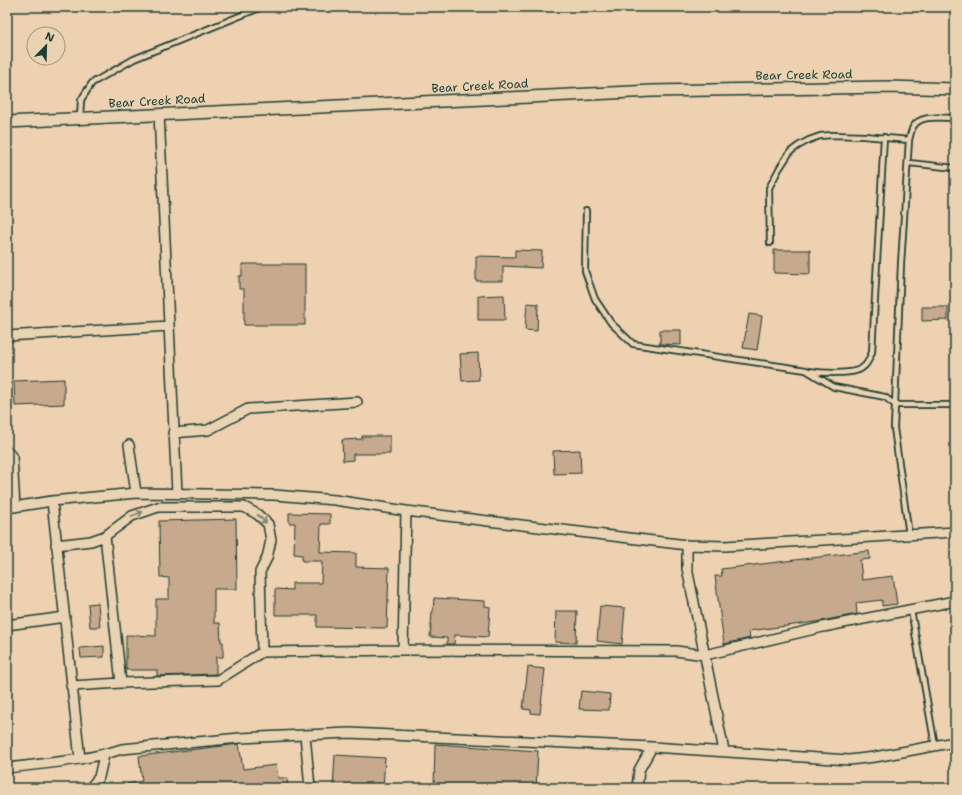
<svg xmlns="http://www.w3.org/2000/svg" width="962" height="795" font-family="'Shantell Sans',sans-serif">
<rect width="100%" height="100%" fill="#edd1b0"/>
<filter id="ink" filterUnits="userSpaceOnUse"><feTurbulence type="fractalNoise" baseFrequency=".025" numOctaves="2"/><feDisplacementMap in="SourceGraphic" scale="8" xChannelSelector="R" yChannelSelector="G"/><feConvolveMatrix kernelMatrix="1 2 1 2 8 2 1 2 1" color-interpolation-filters="sRGB"/></filter>
<g filter="url(#ink)">
<path fill="#c7a98d" stroke="#1f3d34" d="M515,250l27,1 -1,17 -38,-2v15h-27v-25l39,1z
M774,250h36v24l-36,-1z
M242,264h63v61h-61v-36h-5v-13h3z
M504,295l1,25h-27v-24z
M527,303l11,1 -1,27 -12,-1z
M922,307h26v13l-26,1z
M749,314l13,2 -5,34 -14,-2z
M660,330h21v15l-21,-1z
M478,353l1,27 -17,1 -2,-27z
M64,379v25l-49,2 -1,-25z
M362,436h28v18h-37v6l-10,1 -1,-21 20,-1z
M580,450l1,23 -27,1 -1,-23z
M289,513l41,1v10h-9l-1,28 36,1v14l33,1 -2,60 -70,-1v-12h-42v-26l17,1v-7h29l1,-22h-20v-6l-8,-1 1,-31h-6z
M236,519l1,70h-23v34h6l1,19h2v15h-7v17l-59,2v-6h-31v-35l30,1v-37h13v-21l-9,-1 -1,-56z
M869,551l1,8 -10,1 2,20 31,-4 4,28 -15,2v-6l-26,3 1,11 -41,8 -67,9 1,7 -26,6 -9,-68h7l-1,-7z
M434,598l51,3v5l5,1 -2,30 -33,-2 -1,9h-7v-6l-17,-1 2,-25h1z
M98,603l2,24h-10l-2,-23z
M600,606l25,2 -3,36 -25,-3z
M556,611h21l-1,32 -21,-1z
M104,646v11l-23,1 -1,-10z
M528,667l17,2 -5,45 -9,-1v-3l-8,-1z
M581,691l29,3 -1,16 -30,-1z
M239,744l4,25 33,-4 2,13h9l1,10h-161v-4l15,-3 -3,-25z
M435,744l103,7 -2,37h-102z
M335,755l50,3 -2,30h-50z"/>
<g fill="none" stroke-linecap="round" stroke-linejoin="round">
<defs>
<path id="service" d="M80,118l1,-18 11,-17 42,-24 128,-52
M909,163l46,5
M586,211l-1,60 10,28 16,24 22,21 173,26 28,17 51,10 10,8h60
M770,243l-1,-55 10,-19 11,-17 8,-6 11,-6 11,-4 12,-1 32,1 45,4
M809,371c12,2 44,4 53,-3 5,-3 8,-10 10,-16l12,-215
M909,535l-15,-107 7,-164 8,-124c1,-4 2,-9 4,-13 7,-13 29,-9 42,-9
M911,610l24,136"/>
<path id="minor" d="M159,114l18,379
M7,336l162,-10
M173,433l35,-3 40,-21 109,-7
M129,445l7,48
M7,451l5,6 3,50
M52,501l28,258
M7,508l45,-7 84,-8 138,2 61,5 71,11 281,34 38,1 230,-14
M105,536l16,147
M56,545l35,-4 14,-5 27,-20 26,-9h86l13,7 11,10 3,16 -4,18 -7,14 2,80
M687,545v23l37,183
M7,625l58,-8
M403,650l3,-139
M71,686l50,-3 97,-3 44,-28 141,-2 273,1 29,4 118,-28 132,-26
M305,735l5,53
M7,768c39,-5 78,-7 115,-19l118,-11 109,-5 303,14 197,13 26,-3 80,-15
M90,788l9,-11 5,-22
M637,788l2,-18 13,-23"/>
<path id="tertiary" d="M7,122l645,-31 236,-4 67,2"/>
</defs>
<use href="#service" stroke="#1f3d34" stroke-width="8"/>
<use href="#minor" stroke="#1f3d34" stroke-width="12"/>
<use href="#tertiary" stroke="#1f3d34" stroke-width="14"/>
<use href="#service" stroke="#ead3b2" stroke-width="4.5"/>
<use href="#minor" stroke="#ead3b2" stroke-width="9"/>
<use href="#tertiary" stroke="#ead3b2" stroke-width="11"/>
</g>
<defs><path id="oneway-shaft" d="M-6 0H5M1.5-3L5.5 0L1.5 3" fill="none" stroke-width="1.6" stroke-linecap="round" stroke-linejoin="round"/></defs>
<g stroke="#7a806d">
<use href="#oneway-shaft" transform="translate(137 514) rotate(-20)"/>
<use href="#oneway-shaft" transform="translate(262 519) rotate(43)"/>
</g>
</g>
<g text-anchor="middle" dominant-baseline="central" stroke-width="3" stroke-linejoin="round" paint-order="stroke">
<g font-size="12" fill="#1f3d34" stroke="#ead3b2">
<text transform="translate(804 75) rotate(-1)">Bear Creek Road</text>
<text transform="translate(480 86) rotate(-3)">Bear Creek Road</text>
<text transform="translate(157 101) rotate(-3)">Bear Creek Road</text>
</g>
</g>
<rect width="962" height="795" fill="none" stroke="#ead3b2" stroke-width="24"/>
<rect x="12" y="12" width="938" height="771" fill="none" stroke="#1f3d34" stroke-width="1.5" filter="url(#ink)"/>
<g transform="translate(46 46) rotate(23)"><circle r="19" fill="#ead3b2" stroke="#999780"/>
<path d="M0-3L7 15L0 10L-7 15Z" fill="#1f3d34"/>
<text y="-6" font-size="11" font-weight="bold" text-anchor="middle" fill="#1f3d34">N</text>
</g>
</svg>
